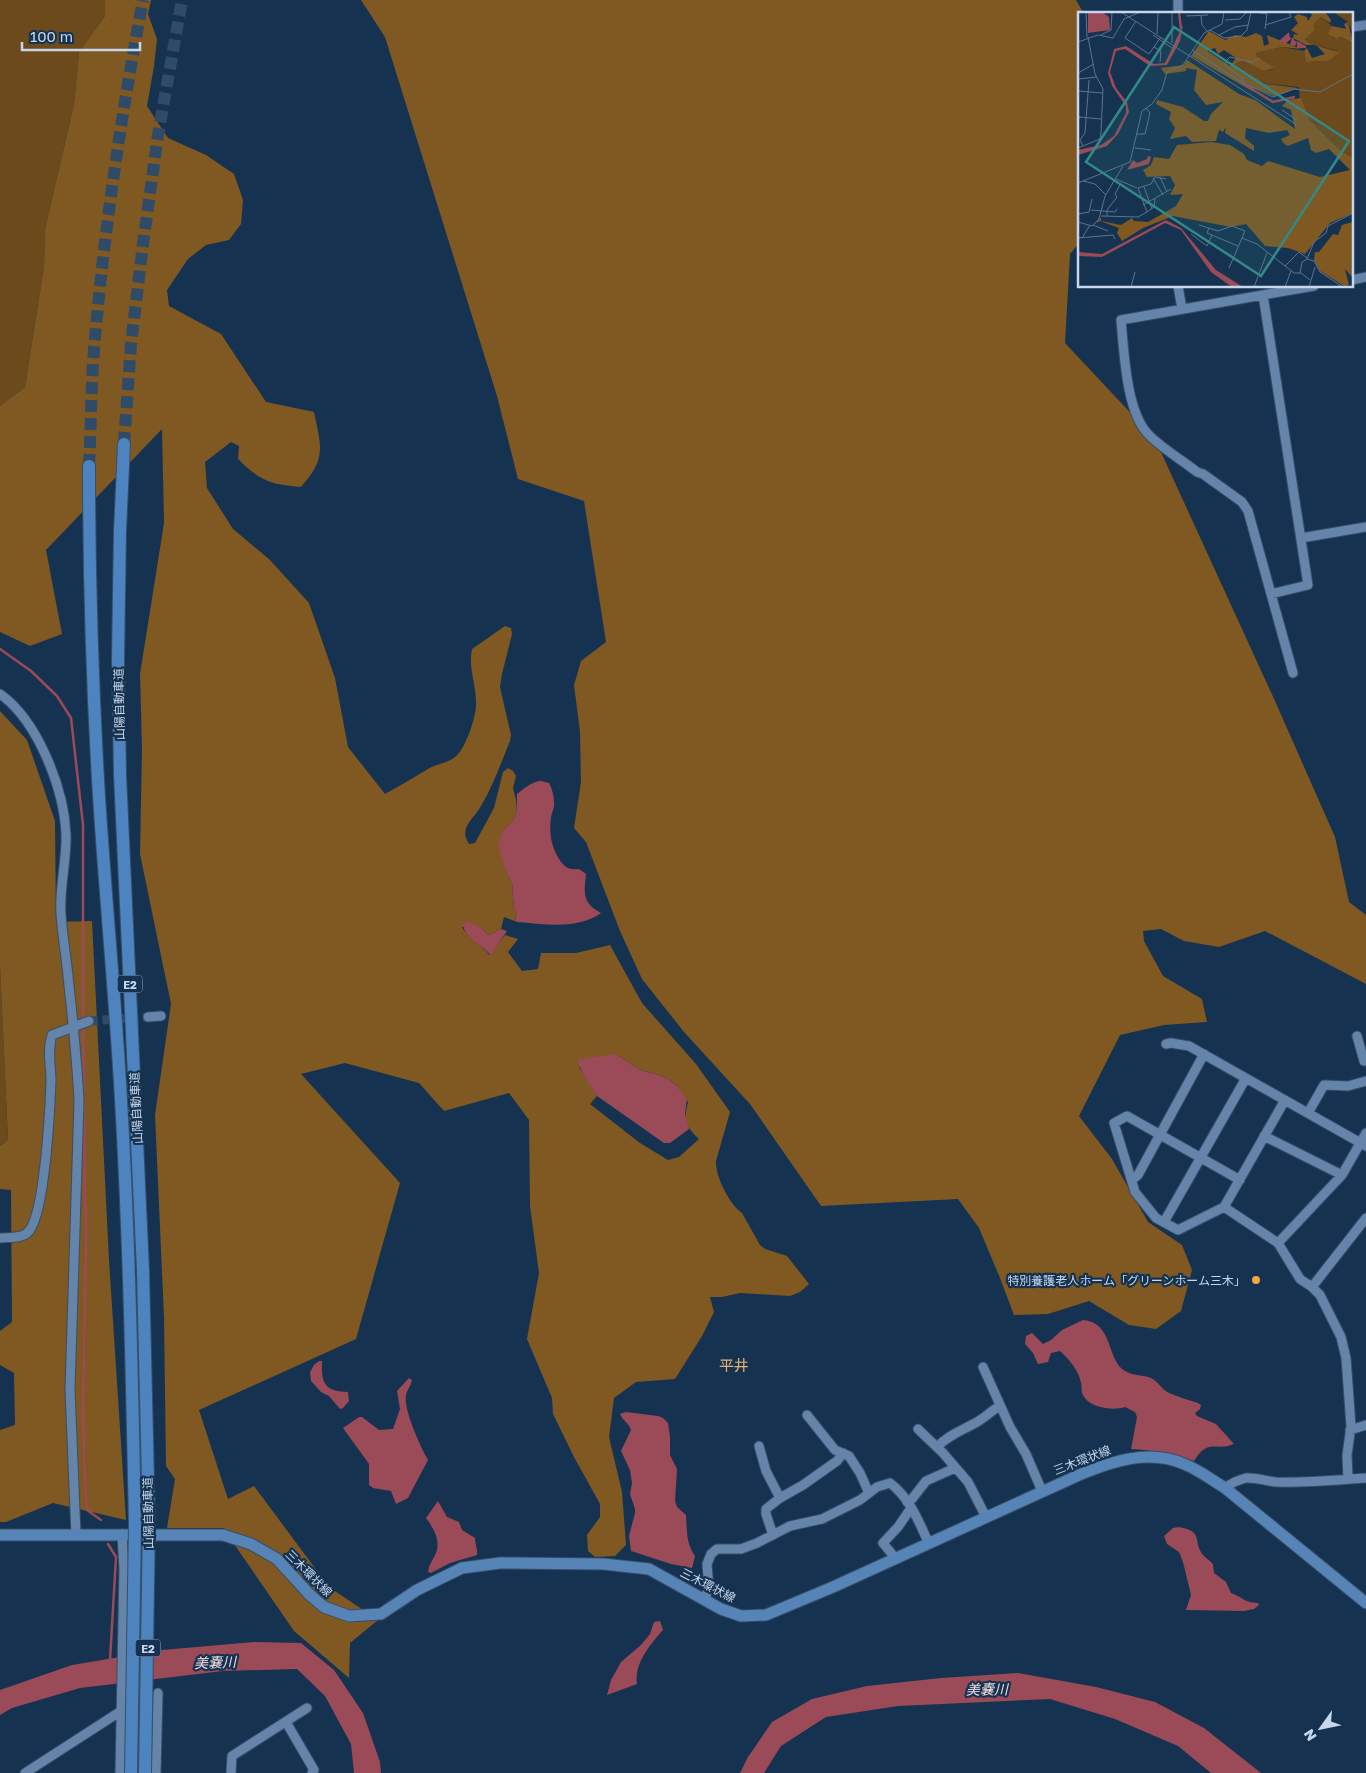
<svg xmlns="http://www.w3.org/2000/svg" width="1366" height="1773" font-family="'Golos Text','Noto Sans JP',sans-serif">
<rect width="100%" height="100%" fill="#153251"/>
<path fill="#6d4a1b" d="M0,0h105v16l-26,36 -5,52 -29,125 -1,37 -19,121 -25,19z
M0,966l8,174 -8,6z"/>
<path fill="#805821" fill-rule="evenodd" d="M105,0h46l-3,14 9,25 -3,27 -7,40 21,32 38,17 28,19 9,26 -2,24 -12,16 -23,5 -18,14 -21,31 2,16 52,28 45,68 48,10c7,35 13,46 -13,75 -31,-3 -41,-6 -63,-28l1,-13 -8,-4 -26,20 2,26 26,41 36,30 40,44 26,75 13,69 37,47c15,-8 29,-17 43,-25 10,-6 23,-6 31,-16 8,-10 18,-38 17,-51 0,-18 -8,-35 -4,-53l33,-23 6,2 1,6 -10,40 -2,13 11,48 -1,6c-9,22 -17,45 -29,65 -4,8 -13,15 -15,23 -2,6 0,10 3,15l6,-1 19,-35 9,-36 5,-4 5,3 3,5 -3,12 3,12 1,12 -5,10 -9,8 3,43 6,10 2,26 3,4 -2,5 2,4 -13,-5 -3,12 -11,6 -3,-1 -7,-7h-18c7,13 19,18 28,28l15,-20 13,4 -10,13 14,19 16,-2 3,-16h35l34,-8 32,58 54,61 34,48 -14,49c-1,15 14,44 26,52l18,32 5,4 22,7 22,28 -9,8 -10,4 -50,-3 -18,4h-12l4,15 -12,24 -27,43 -39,3 -22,16 -5,39 13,55 4,53 -11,11 -20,1 -7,-6 -1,-16 13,-18v-13l-26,-47 -21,-43 -1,-16 -25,-59 12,-66 -9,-67 -1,-86 -20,-27 -65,18 -25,-28 -74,-20 -44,11 99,109 -44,156 -157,71 29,89 26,-13 75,101 49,33 -28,23 -1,35 -55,-47 -71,-103h-56l8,-49 -9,-13 -2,-149 -9,-202 16,-111 -31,-150 2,-105 -2,-75 24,-151 -2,-94 -116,121 16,84 -32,12 -30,-14v-226l25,-19 19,-121 1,-37 29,-125 5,-52 26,-36zM616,1054l24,16 16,4 12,5 9,7 11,16c-5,20 -2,24 11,37l-20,18 -11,3 -28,-17 -50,-39 7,-8 -18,-29z
M361,0h715l8,14h-4v228l-10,12 -5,89 90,96 120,262 60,136 14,65 17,13v69l-101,-53 -46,16 -35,-6 -23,-12 -18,2 1,10 19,35 39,23 5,23 -43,3 -44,10 -41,81 33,43 36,63 34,23 10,25 -11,41 -25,18 -27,-4 -40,-24 -41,13 -34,1 -14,-37 -21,-50 -21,-29 -137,7 -71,-102 -66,-72 -42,-53 -22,-48 -34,-89 -12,-14 7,-46 -1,-50 -6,-47 7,-24 25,-19 -22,-141 -66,-22 -21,-83 -112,-359z
M0,711l27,29 28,81 1,101 36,-1 17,339 17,260 -73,-17 -47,19h-6v-92l15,-5 -1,-52 -14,-8v-34l12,-9 -1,-132 -11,-1v-43l8,-6 -8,-174z"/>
<path fill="#9b4a57" d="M541,781l8,2c3,6 5,12 5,19 1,5 -2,10 -3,15 -2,16 0,29 8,42 6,9 10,11 20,10l7,5c-2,19 -4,29 15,39 -24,17 -57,11 -84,9l-2,-4 2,-5 -3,-4 -2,-26 -6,-10 -8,-29 5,-14 9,-8 5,-10v-18c8,-6 14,-12 24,-13z
M467,921l13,6 7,7 3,1 11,-6 6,2 -16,24c-9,-10 -27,-16 -28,-31z
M616,1054l24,16 16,4 12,5 9,7 10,13 -2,15 4,15 -19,14h-6l-67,-47 -12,-18 -8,-17 9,-3z
M1083,1320c29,2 24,36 39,49 11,8 19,5 29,9 7,3 11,12 18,15 9,4 20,7 29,10l3,2 -1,4 -5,4 2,3 19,8 18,20c-19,8 -25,-7 -40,17 -21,-7 -41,-11 -63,-12l6,-32 -2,-5 -10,-5c-12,4 -36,1 -42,-12 -2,-3 -1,-8 -2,-12 -2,-12 -12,-24 -21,-32l-9,2 -3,9 -10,2 -5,-11 -8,-9 1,-8 6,-3 11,11 8,-4 11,-10z
M319,1361h3c-1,21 2,31 26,31l1,9 -6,7 -3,1 -11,-13 -8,-4 -10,-11 -1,-9 4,-7z
M409,1378l3,2c-1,6 -5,10 -6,15 -3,14 15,53 22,65l-20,38 -12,6 -5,-13 -18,-3 -4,-3v-21l-26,-36 16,-11h3l17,13 14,-1 7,-20 -3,-18z
M626,1412l32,4 5,2 5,5 2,13v19l7,14 -2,32 2,6 9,8c1,15 0,28 9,41l-3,12 -21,-4 -40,-13 -2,-15 6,-23v-4l-5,-15 2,-11 -2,-13 -9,-19 10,-21c-2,-7 -8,-9 -11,-16z
M438,1501l9,16 12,5 3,8 13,8c0,6 3,12 2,17l-27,8 -19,10 -3,-1c1,-8 5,-12 8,-19 5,-12 -3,-26 -10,-35z
M1179,1527c26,5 13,14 24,28 3,3 7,6 10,9l1,9 12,9 5,11c13,5 12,9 27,10l1,2 -5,4 -10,2 -58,-1 5,-15 -8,-33 -4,-10 -12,-8 -3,-8 9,-8z
M660,1621l3,9c-13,15 -29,33 -26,54l-30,11 4,-15 10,-18 20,-17 9,-11 4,-12z
M254,1642l47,1 33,27 29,43 17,49 1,11h-27l-3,-29 -26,-48 -28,-27 -74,2 -143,17 -68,20 -12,7v-25l72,-25 90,-15z
M1018,1673l78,14 59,15 49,26 57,45h-50l-33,-27 -63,-27 -65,-20 -152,7 -72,11 -45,29 -17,27h-24l8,-16 24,-35 40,-23 55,-13 74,-8z"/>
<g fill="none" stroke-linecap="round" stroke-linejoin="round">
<path stroke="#9b4a57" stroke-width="2.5" d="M0,649l31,22 26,25 14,22 12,107v196
M83,1026l2,177c3,31 0,61 0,92 -1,71 -4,143 2,215l14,10
M108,1544l8,13 -6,103"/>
<path stroke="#304b68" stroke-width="9" stroke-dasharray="9 4.5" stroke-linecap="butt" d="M89,1021l59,-4"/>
<path stroke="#304b68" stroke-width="12" stroke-dasharray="12 6" stroke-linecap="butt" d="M124,444l7,-100 12,-100 15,-109 24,-135
M89,466c2,-39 2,-78 5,-117 10,-117 27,-234 49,-349"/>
<defs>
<path id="minor" d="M1178,0v14
M1352,27l14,-2
M1352,280l14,-3
M1178,286l4,23
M1263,295l45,290 -37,9
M1301,538l65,-11
M1293,673l-45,-162 -6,-9 -39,-28 -6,-2c-15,-12 -37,-25 -49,-38 -22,-23 -24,-83 -27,-114l193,-34
M0,694c38,27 64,95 66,140 1,27 -7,53 -5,80 1,17 4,35 6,53 5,45 10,90 12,135l-9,288 6,145
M148,1017l13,-1
M1357,1036l7,25h2
M1166,1044l5,-1 18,3 177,100
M1308,1113l16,-28 24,1 18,-5
M1264,1136l78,39
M1132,1180l6,-5 66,-121
M1240,1180l-113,-64 -13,7 21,69 21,26 22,12 46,-23 54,36 22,36 12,8 54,-69
M1224,1207l61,-107
M1164,1222l82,-144
M0,1238c9,-1 23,1 29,-7 16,-19 21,-123 22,-150 0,-15 -4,-31 1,-46l37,-14
M1278,1243l64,-68 24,-42
M1312,1287l8,8 21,42 5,21 5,68 -4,29 1,24
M983,1367l27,60 16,27 16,37
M807,1415l28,35 14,6 11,17 9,20
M918,1429l25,24 25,29 18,35
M1350,1430l16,-5
M759,1446l7,25 14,27
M937,1447c11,-12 26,-17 40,-25 9,-5 15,-12 23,-16
M1225,1488c5,-4 13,-8 21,-10 10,-1 20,3 30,4 30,1 60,-2 90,-4
M907,1502l5,-3 14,-18 29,-13
M773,1535l-7,-21v-5l14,-11 23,-13 34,-24 6,-8
M896,1559l-13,-16 15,-16 13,-19
M703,1599l6,-9 -2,-26 4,-10 6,-5h24l16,-6 33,-17 32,-7 38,-19 17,-13 13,-4c20,15 29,39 39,61
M286,1722l28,48 -2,3
M25,1773l96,-62
M120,1773l4,-204 -2,-35
M156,1773l2,-80
M231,1773l1,-17 75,-48"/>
<path id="major" d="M0,1535h223l28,9 26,15 32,35 15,13 25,9 32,-2 36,-24 45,-22 38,-5 103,1 46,5 72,40 20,7 25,-1 67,-28 246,-112c34,-14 69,-26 105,-11 15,6 28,16 41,24l141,115"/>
<path id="highway" d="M124,444l-4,87 -2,128 2,116 23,495 6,253
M89,466c0,105 3,209 9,314 6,101 16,202 22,303 9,147 12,294 15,441"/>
</defs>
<use href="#minor" stroke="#374e69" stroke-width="11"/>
<use href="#major" stroke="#374e69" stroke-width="13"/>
<use href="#highway" stroke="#374e69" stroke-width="14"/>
<use href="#minor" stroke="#6485a9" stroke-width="9"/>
<use href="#major" stroke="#5684b6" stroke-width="11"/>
<use href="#highway" stroke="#4d84bf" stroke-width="12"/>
<defs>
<path id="highway-bridge" d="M131,1773l4,-249
M145,1773l4,-250"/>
</defs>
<use href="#highway-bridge" stroke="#374e69" stroke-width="14" stroke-linecap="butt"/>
<use href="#highway-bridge" stroke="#4d84bf" stroke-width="12"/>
</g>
<circle fill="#f0a63f" stroke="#153251" stroke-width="2" cx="1256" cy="1280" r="5"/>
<g text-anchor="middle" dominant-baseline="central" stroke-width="4.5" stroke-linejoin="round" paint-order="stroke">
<g fill="#153251" stroke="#91a6bd" stroke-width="1">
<rect x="117.5" y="975.5" width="25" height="17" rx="4"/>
<rect x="135.5" y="1639.5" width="25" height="17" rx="4"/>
</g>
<g font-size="11" font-weight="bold" fill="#c6d7eb">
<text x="130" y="984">E2</text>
<text x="148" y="1648">E2</text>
</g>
<g font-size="12" fill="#c6d7eb" stroke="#153251">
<text transform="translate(119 704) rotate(-91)">山陽自動車道</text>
<text transform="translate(136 1108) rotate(-93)">山陽自動車道</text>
<text transform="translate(1082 1460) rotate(-21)">三木環状線</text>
<text transform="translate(148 1513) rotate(-91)">山陽自動車道</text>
<text transform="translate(309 1573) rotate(45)">三木環状線</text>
<text transform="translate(708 1585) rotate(27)">三木環状線</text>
</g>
<g font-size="12" fill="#c6d7eb" stroke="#153251" text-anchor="end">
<text x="1246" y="1280">特別養護老人ホーム「グリーンホーム三木」</text>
</g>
<g font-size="14" font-style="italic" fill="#f5dcde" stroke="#153251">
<text transform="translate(215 1662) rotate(-2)">美嚢川</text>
<text transform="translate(987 1689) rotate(-1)">美嚢川</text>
</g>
<g font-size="15" fill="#e7b475" stroke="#153251">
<text x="734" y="1365">平井</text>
</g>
</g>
<g transform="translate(1078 12)">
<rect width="275" height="275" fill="#153251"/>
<path d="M255,0h20v22l-5,-12zM243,5l11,9 -3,8 6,5 4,-2 14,6v115l-13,-8 -31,-31 -9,-16 -1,-16 -40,-4 -23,-14 -1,-5 8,-3 21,10 10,-2 -17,-12 -1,-4 26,-6 22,4 2,11 23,-1 9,-10 -27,-7 -6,-6 10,-8 -1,-6z" fill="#6d4a1b"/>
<path d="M232,0h15l6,8 -1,3 -9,-6 -7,7 1,6 -10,9 6,5 28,8 -10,9 -23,1 -2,-11 3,-3 5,10 13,-4 -9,-9h-10l-13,-7 1,-4 5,1 -8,-5 7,-7 -4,-6 4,-3 9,3 1,4 4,-6zM270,10l5,21 -13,-6 -4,2 -8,-5 4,-8 14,3 -2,-5zM131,19l16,9 10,-5 11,2 10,-4 6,3 2,10 5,-2 -2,-9 34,14 -19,-2 -26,6 1,4 18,11 -11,3 -21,-10 -8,3 1,5 23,14 40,5 -25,8 -20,-8 -2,3 -61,-35zM137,36l3,6 6,-4 12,8 -6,8 -23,-15zM109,48l52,34 16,6 40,29 -4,-19 -9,-4 6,-6 13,-2 8,21 31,31 13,8v55l-23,10 -25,31 -17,-6 -23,-2 -19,-22 -15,3 -58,-11 -30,12 -21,13 -5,-8 2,-5 -19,-7 -4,2 5,-6v4l20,4 11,-7 2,3 14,1 28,-16 7,-12 -13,1 5,-10 -5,-9 -23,1 -4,-7 8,-5 3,-8 15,2 8,-14 34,-3 19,3 14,9 3,6 15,6 6,-5 52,16 30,-7 -21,-21 -13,4 -5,-3 -3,-12 -20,8 -4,-2 -3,-5 9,-4 -3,-5 -18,3 -23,-5 -1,10 9,8v5l-29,-18 1,-6 -3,5 -4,-2 -3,11 -24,1 -6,-6 -16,3 5,-11 -6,-9 2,-7 -15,-8 1,-4 26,7 21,14h4l3,-7 12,-12 -17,3 -12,-15 3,-20 -11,-2v3l-21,3 -4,-6 23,-3zM275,210v56l-8,-9 4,16 -5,1 -24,-15 -6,-11 1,-8h4l14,-18 5,1 4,-10z" fill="#805821" fill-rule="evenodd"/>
<path d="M10,0h14l7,5 1,13 -22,3zM105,13l-3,16 -13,24 -17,1 -25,-17 -9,2 -6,21 6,16 11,14 2,10 -11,22 -11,12 -29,9v-5l23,-5 13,-9 12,-23v-7l-14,-20 -4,-13 6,-24 12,-3 28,18 11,-1zM211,20l1,6h3l2,3 4,1 7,4v2h-9v-6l-2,4 -5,-1 2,-7 -7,6 -6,-3zM70,144l3,1 -2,7 -22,6 6,-10 4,3 10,-4zM88,208l15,8 35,42 27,17h-11l-21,-15 -30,-42 -16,-7 -63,34 -24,-1v-4l24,2z" fill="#9b4a57"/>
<path fill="none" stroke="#9b4a57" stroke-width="2.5" d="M101,0l2,17M164,71l31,19 22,-5"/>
<path fill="none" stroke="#5c748f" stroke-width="1" d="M8,0l1,25M43,0l176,113M94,0v31M177,0l12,2 -2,15M108,4l22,-1M123,4l1,9 5,6M147,8l15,-1 7,-7M58,9l-11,17 24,16 12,-17M187,13l26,-8 -2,-5M132,18l14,8 17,-2 6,-6 4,-18M79,22l1,-22M23,23l10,-5 1,-18M75,23l19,13M141,23l16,-8 13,-2M0,30l20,-7 15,3 11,-19 16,-7M76,35l7,4 -1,11M114,38l46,30 35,17 21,-8 26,3 33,-18M0,61l16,-9M0,67l19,-2M164,72l1,-5 -18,-14 2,-5 3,-3 22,5 8,-4M0,79l25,2M204,98l15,10M0,111l1,-6 22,2M59,122h8l5,-21 -4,-5M5,134l-3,-6 5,-7 4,-53M0,136l22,-9 1,-6 2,-44 -8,-15 -7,-37M57,136l16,2M82,165l7,15M75,166l10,17M38,167l21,9M5,169l12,3 11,11M0,171l52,-21 12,-51 10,-7 10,-14 5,-18 16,-7 21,-32 18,-9 2,-12M66,175l8,22M77,187l-1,8 -7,5 -9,-24 13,-4 4,-7 11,2M65,193l28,-16M13,198l24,2 2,-3M0,202l11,-2 3,-13M23,204l37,1 9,-5M29,204v-6l10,-13 -2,-3 6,-11M0,210l14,4 7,-7 6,-23 18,-30M15,213l15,6M121,213l19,6 14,-5 13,5 -16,37M131,216l-2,5 31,13M113,222l16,12 5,-11M0,226l35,-3 2,4M4,226l8,-13M164,226l15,6 37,29h7l9,7M229,247l7,2 6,11 23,15M207,254l14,-14 8,6M222,261l2,-11 5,-3 7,-17 12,-9 2,-7 25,-13M53,275l4,-15M176,275l13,-34M207,275l6,-16M231,275l6,-20"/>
<path fill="#348987" fill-opacity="0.15" stroke="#348987" stroke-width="2.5" d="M96,15l175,114 -88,135 -175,-114z"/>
<rect width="275" height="275" fill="none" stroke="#c6d7eb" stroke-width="2.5"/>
</g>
<g transform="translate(1321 1728) rotate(237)" stroke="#153251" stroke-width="4" paint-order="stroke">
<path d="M0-4L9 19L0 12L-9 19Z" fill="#c6d7eb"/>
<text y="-8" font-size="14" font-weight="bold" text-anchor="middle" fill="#c6d7eb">N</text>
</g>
<path d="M22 42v8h118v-8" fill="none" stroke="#c6d7eb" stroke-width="2.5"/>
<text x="30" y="42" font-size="15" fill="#c6d7eb" stroke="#153251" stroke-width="4" paint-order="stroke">100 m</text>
</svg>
